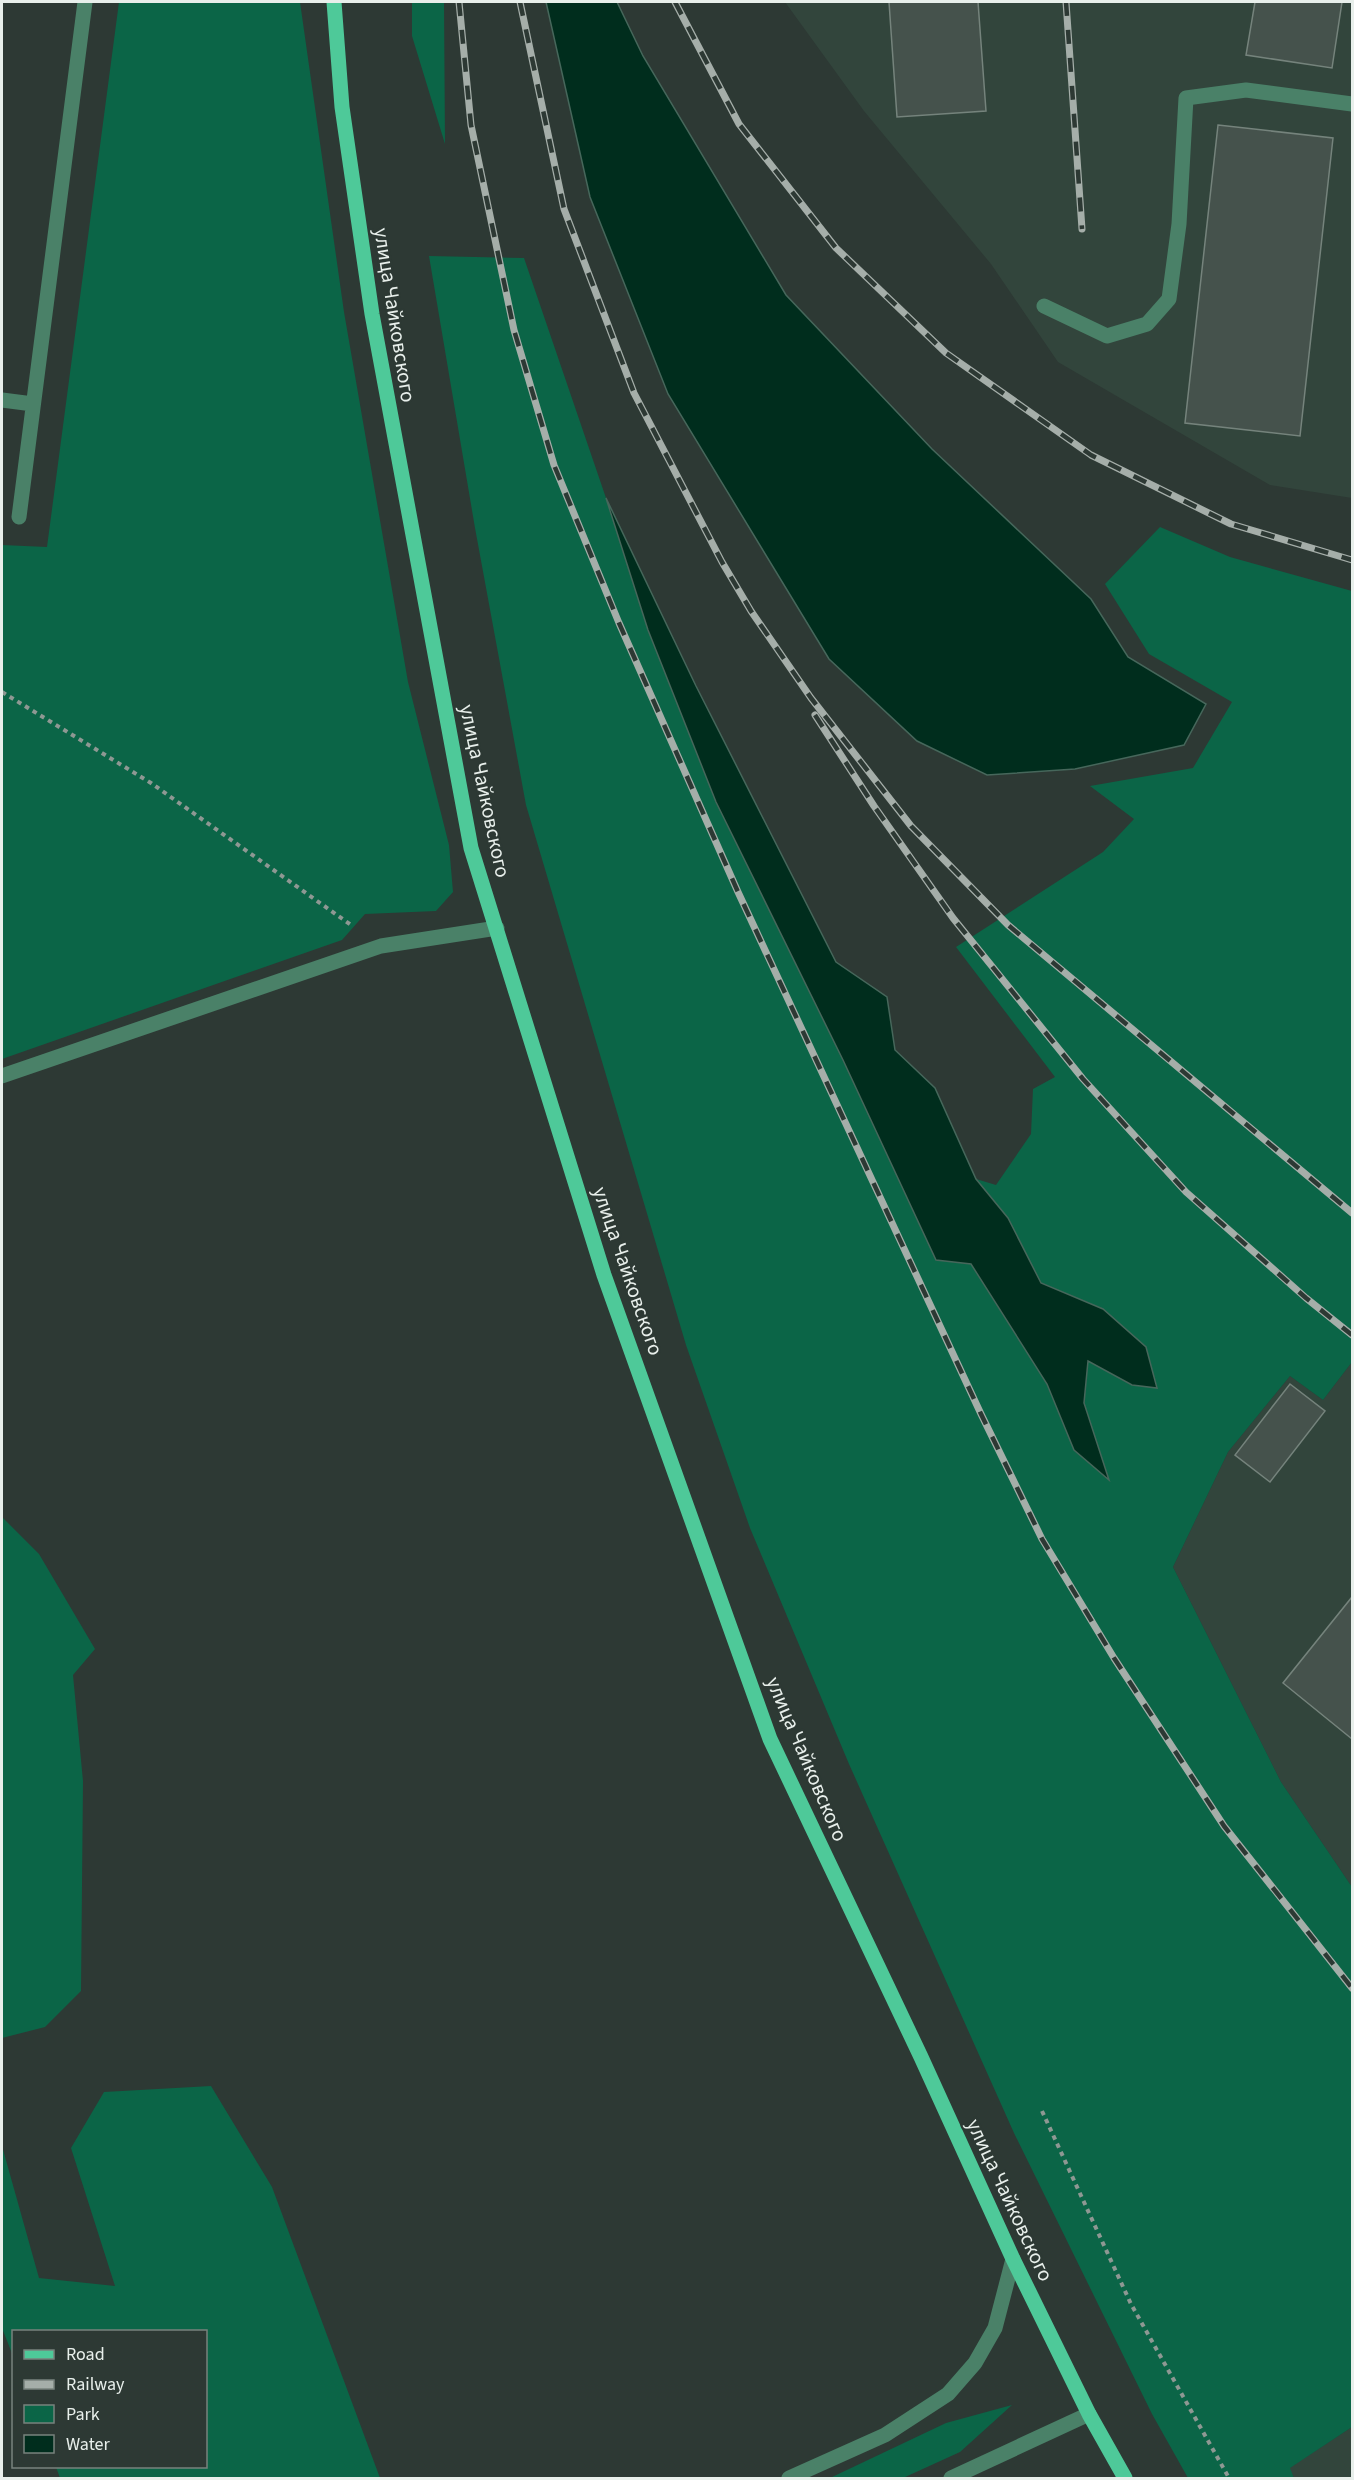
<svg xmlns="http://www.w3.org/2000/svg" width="1354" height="2480" font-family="'Source Sans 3',sans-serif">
<rect width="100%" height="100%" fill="#2d3934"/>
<path fill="#32453c" d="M785,2h567v496l-82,-13 -212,-123 -67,-98 -127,-153z
M1352,1362v525l-71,-105 -108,-215 55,-115 62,-76 33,24z
M1352,2427v51h-58l-5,-10z"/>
<path fill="#0b6547" d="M119,2h181l44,310 64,370 41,163 4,47 -17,19 -71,3 -23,26 -340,119v-514l45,2z
M412,2h32l1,142 -33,-108z
M429,256l95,2 82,240 42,132 68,172 127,258 93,200 35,4 76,120 27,66 34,28 -24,-75 4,-43 43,25 -28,-76 -62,-26 -33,-65 -32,-39 20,6 35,-51 2,-45 22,-12 -99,-130 147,-95 31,-33 -44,-33 103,-18 39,-66 -83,-48 -44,-70 55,-57 70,30 122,34v771l-29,38 -33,-24 -62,76 -55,115 108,215 71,105v540l-62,41 4,10h-106l-36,-64 -138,-281 -165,-369 -99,-236 -64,-183 -160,-540 -51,-277z
M2,1517l37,37 56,95 -22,26 10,106 -2,210 -36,36 -43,11z
M211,2086l61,101 108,291h-320l-4,-11 150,-1v-134h-192l-1,24 -11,-28v-182l37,132 76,8 -44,-138 33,-56z
M1012,2405l-52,47 -57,26h-73l116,-55z"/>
<path fill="#002d1d" stroke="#46675b" stroke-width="1.5" d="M546,2h71l26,54 143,239 146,154 159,150 37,58 78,47 -22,41 -109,24 -88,6 -70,-34 -88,-82 -161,-265 -78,-197z
M606,498l90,188 140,276 51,35 8,53 40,38 41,91 32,39 33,65 62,26 43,38 11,41 -25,-3 -44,-24 -4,42 25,77 -35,-30 -27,-66 -76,-120 -35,-4 -93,-200 -127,-258 -68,-172z"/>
<path fill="#45524c" stroke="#75837c" stroke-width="1.5" d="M889,2h89l8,109 -89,6z
M1255,2h87l-10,66 -86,-13z
M1218,125l115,13 -33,298 -115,-13z
M1290,1384l35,27 -55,71 -35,-27z
M1352,1597v142l-69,-56z"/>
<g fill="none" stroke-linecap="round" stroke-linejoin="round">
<path stroke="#8e9893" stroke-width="4" stroke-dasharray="4.5 4.5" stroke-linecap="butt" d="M2,692l149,91 200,142
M1042,2111l89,193 98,174"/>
<path stroke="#4a8168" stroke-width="15" d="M1044,306l63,30 40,-12 22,-25 10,-75 7,-126 60,-8 106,14
M2,400l31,4
M19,517l66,-515
M2,1076l379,-130 116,-18
M789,2478l96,-43 63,-41 27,-31 20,-35 18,-69
M951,2478l138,-64"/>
<path stroke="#4ec999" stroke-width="15" d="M334,2l8,105 30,207 99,534 133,427 166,464 151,318 92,202 76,155 36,64"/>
<defs>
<path id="rail" d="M459,2l12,123 43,205 40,135 65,158 119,269 243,522 61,125 72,119 110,168 128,162
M520,2l44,207 70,184 88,169 29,49 60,87 100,128 97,99 344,288
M675,2l64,122 97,124 110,105 145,102 140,69 121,36
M1066,2l16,227
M815,715l59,91 79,112 130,161 103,113 120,106 46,37"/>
</defs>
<use href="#rail" stroke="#a5aea9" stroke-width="7"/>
<use href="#rail" stroke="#2d3934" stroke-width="4.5" stroke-dasharray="14" stroke-linecap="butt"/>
</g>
<g text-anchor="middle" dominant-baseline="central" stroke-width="4.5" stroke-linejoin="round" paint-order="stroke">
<g font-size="21" fill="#e8efeb" stroke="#2d3934">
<text transform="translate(395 315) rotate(81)">улица Чайковского</text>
<text transform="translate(485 791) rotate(78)">улица Чайковского</text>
<text transform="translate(628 1271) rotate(71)">улица Чайковского</text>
<text transform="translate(807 1759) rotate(67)">улица Чайковского</text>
<text transform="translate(1010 2200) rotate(65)">улица Чайковского</text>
</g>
</g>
<rect width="1354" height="2480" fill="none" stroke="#e8efeb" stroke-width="6"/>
<rect x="12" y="2330" width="195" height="138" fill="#2d3934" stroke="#78827d" stroke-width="1.5"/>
<rect x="24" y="2350" width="30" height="9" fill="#4ec999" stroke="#78827d" stroke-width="1.5"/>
<text x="66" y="2360" font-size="18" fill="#e8efeb">Road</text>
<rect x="24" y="2380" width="30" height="9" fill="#a5aea9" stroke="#78827d" stroke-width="1.5"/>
<text x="66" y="2390" font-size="18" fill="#e8efeb">Railway</text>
<rect x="24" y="2405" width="30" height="18" fill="#0b6547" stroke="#78827d" stroke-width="1.5"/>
<text x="66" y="2420" font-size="18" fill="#e8efeb">Park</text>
<rect x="24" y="2435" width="30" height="18" fill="#002d1d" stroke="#78827d" stroke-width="1.5"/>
<text x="66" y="2450" font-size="18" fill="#e8efeb">Water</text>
</svg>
